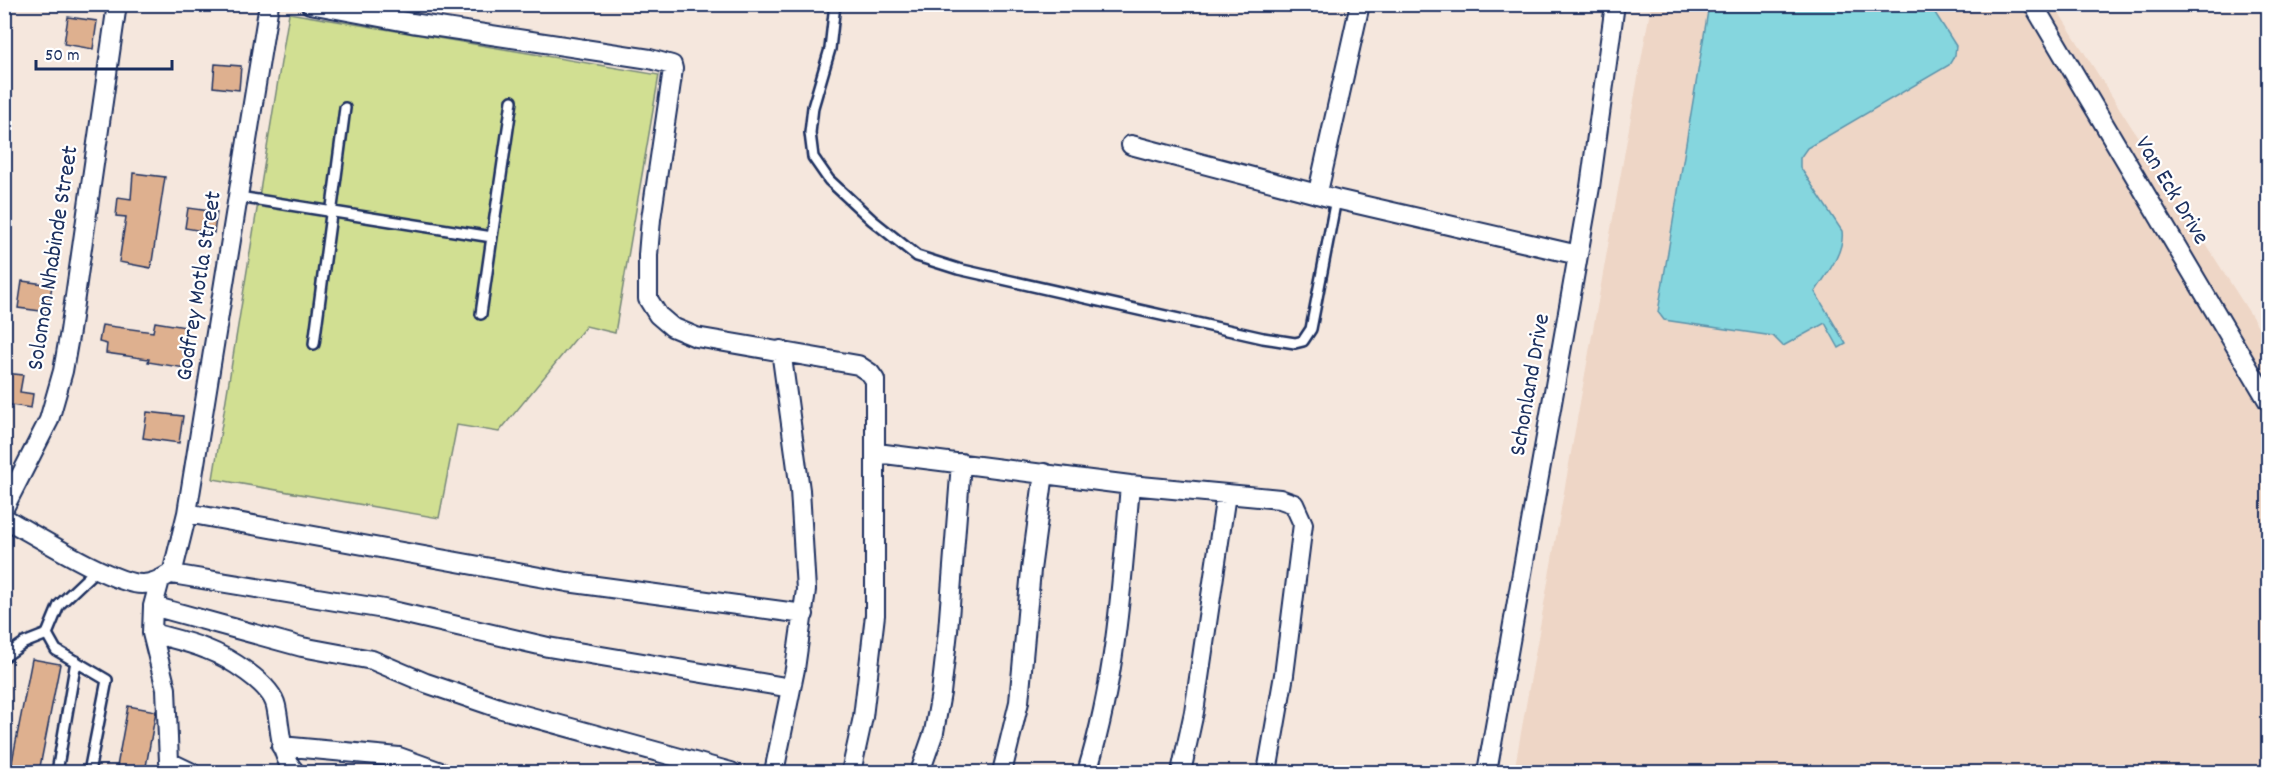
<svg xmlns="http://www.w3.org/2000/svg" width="2273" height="777" font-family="Dekko,sans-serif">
<rect width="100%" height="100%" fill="#f5e7dd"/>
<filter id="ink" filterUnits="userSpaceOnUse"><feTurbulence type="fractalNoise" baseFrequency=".0167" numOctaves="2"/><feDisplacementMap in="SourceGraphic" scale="12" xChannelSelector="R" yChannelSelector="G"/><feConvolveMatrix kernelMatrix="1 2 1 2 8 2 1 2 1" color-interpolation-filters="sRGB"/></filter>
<g filter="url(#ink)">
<path fill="#eed6c6" d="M1651,5h403l214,337v430h-754z"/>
<path fill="#d1df92" stroke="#768778" stroke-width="1.5" d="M289,13l370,62 -44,258 -29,-7 -87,106 -42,-7 -18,93 -226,-39z"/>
<path fill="#85d6de" stroke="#5b93ab" stroke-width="1.5" d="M1709,5h221l26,41 -1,9 -6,10 -142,83 -7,10v9l42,64c3,21 -16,44 -27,61l31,52 -7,4 -14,-25 -42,23 -10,-10 -109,-16 -6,-8z"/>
<path fill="#deb08f" stroke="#1b2f5e" stroke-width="1.5" d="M68,17l29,4 -4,28 -29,-5z
M215,64l26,2 -2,24 -26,-3z
M133,173l32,4 -14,91 -32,-6 7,-45 -10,-1 2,-19 13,2z
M188,208l29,4 -3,21 -29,-5z
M22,281l30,4 -4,27 -30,-4z
M155,322l31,5 -4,25 11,2 -2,15 -43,-7 1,-3 -43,-6 1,-9 -8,-2 3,-17 51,7z
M4,373l19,2 -3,17 13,2 -2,14 -27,-4z
M147,412l36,4 -4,27 -36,-5z
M32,659l28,5 -21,108h-29z
M128,706l28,5 -11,61h-29z"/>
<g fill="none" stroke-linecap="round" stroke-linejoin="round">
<defs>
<path id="lane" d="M835,4l-5,45 -17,58 -3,26 3,24 16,23 43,40 45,36 41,13 305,69 32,5 8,-2 8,-12 25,-130
M239,197l253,40 -11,77
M492,237l20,-136
M314,344l31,-236
M4,657l20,-14 23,-9
M57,772l19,-111
M89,772l18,-92 -51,-30 -9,-16 12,-29 39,-37"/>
<path id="street" d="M310,4l102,19 238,36 22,6 1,4 -22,150 -3,36v44l10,16 14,12 24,10 162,28 12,8 5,7v235l-12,102 -12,55
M2033,4l235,397
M1131,145l205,54 242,56
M1318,192l42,-188
M877,453l253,32 150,14 14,5 9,20 -19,151 -17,97
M4,508l45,-88 14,-49 7,-40 47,-327
M187,513l380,69 237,32
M4,518c30,16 108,66 138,66 10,0 18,-4 26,-9
M172,574l212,35 164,38 243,41
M172,574l15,-61 82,-509
M160,580l-7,26 -1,27 14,56 3,73 21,10
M153,606l149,41 70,13 54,23 76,26 229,63
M152,633c18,5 37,9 54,16 21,8 65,34 70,57 5,23 3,48 19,66
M281,746l118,11 42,15
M774,772l21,-103 11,-79 -6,-100 -19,-140
M920,772l14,-40 7,-39 7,-62 13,-168
M1002,772l17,-70 12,-132 13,-97
M1087,772c29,-93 35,-190 43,-287
M1181,772l13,-60 32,-218
M1487,772l103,-585 25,-183"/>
</defs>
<use href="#lane" stroke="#1b2f5e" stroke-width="14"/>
<use href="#street" stroke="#1b2f5e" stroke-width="22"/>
<use href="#lane" stroke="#fff" stroke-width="9"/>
<use href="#street" stroke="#fff" stroke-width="18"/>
</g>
</g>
<g text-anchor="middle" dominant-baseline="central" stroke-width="4.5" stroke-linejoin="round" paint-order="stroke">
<g font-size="24" fill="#1b2f5e" stroke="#fff">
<text transform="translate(2171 191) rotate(59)">Van Eck Drive</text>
<text transform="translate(54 258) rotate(-81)">Solomon Nhabinde Street</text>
<text transform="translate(200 286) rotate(-81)">Godfrey Motla Street</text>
<text transform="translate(1531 385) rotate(-80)">Schonland Drive</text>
</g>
</g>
<rect width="2273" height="777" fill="none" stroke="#fff" stroke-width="24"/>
<rect x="12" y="12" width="2249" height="753" fill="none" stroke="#1b2f5e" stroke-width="2" filter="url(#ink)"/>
<path d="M36 60v9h136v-9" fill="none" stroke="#1b2f5e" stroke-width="3"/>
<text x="45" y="60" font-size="18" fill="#1b2f5e" stroke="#ffffff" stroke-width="4.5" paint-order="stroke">50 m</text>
</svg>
